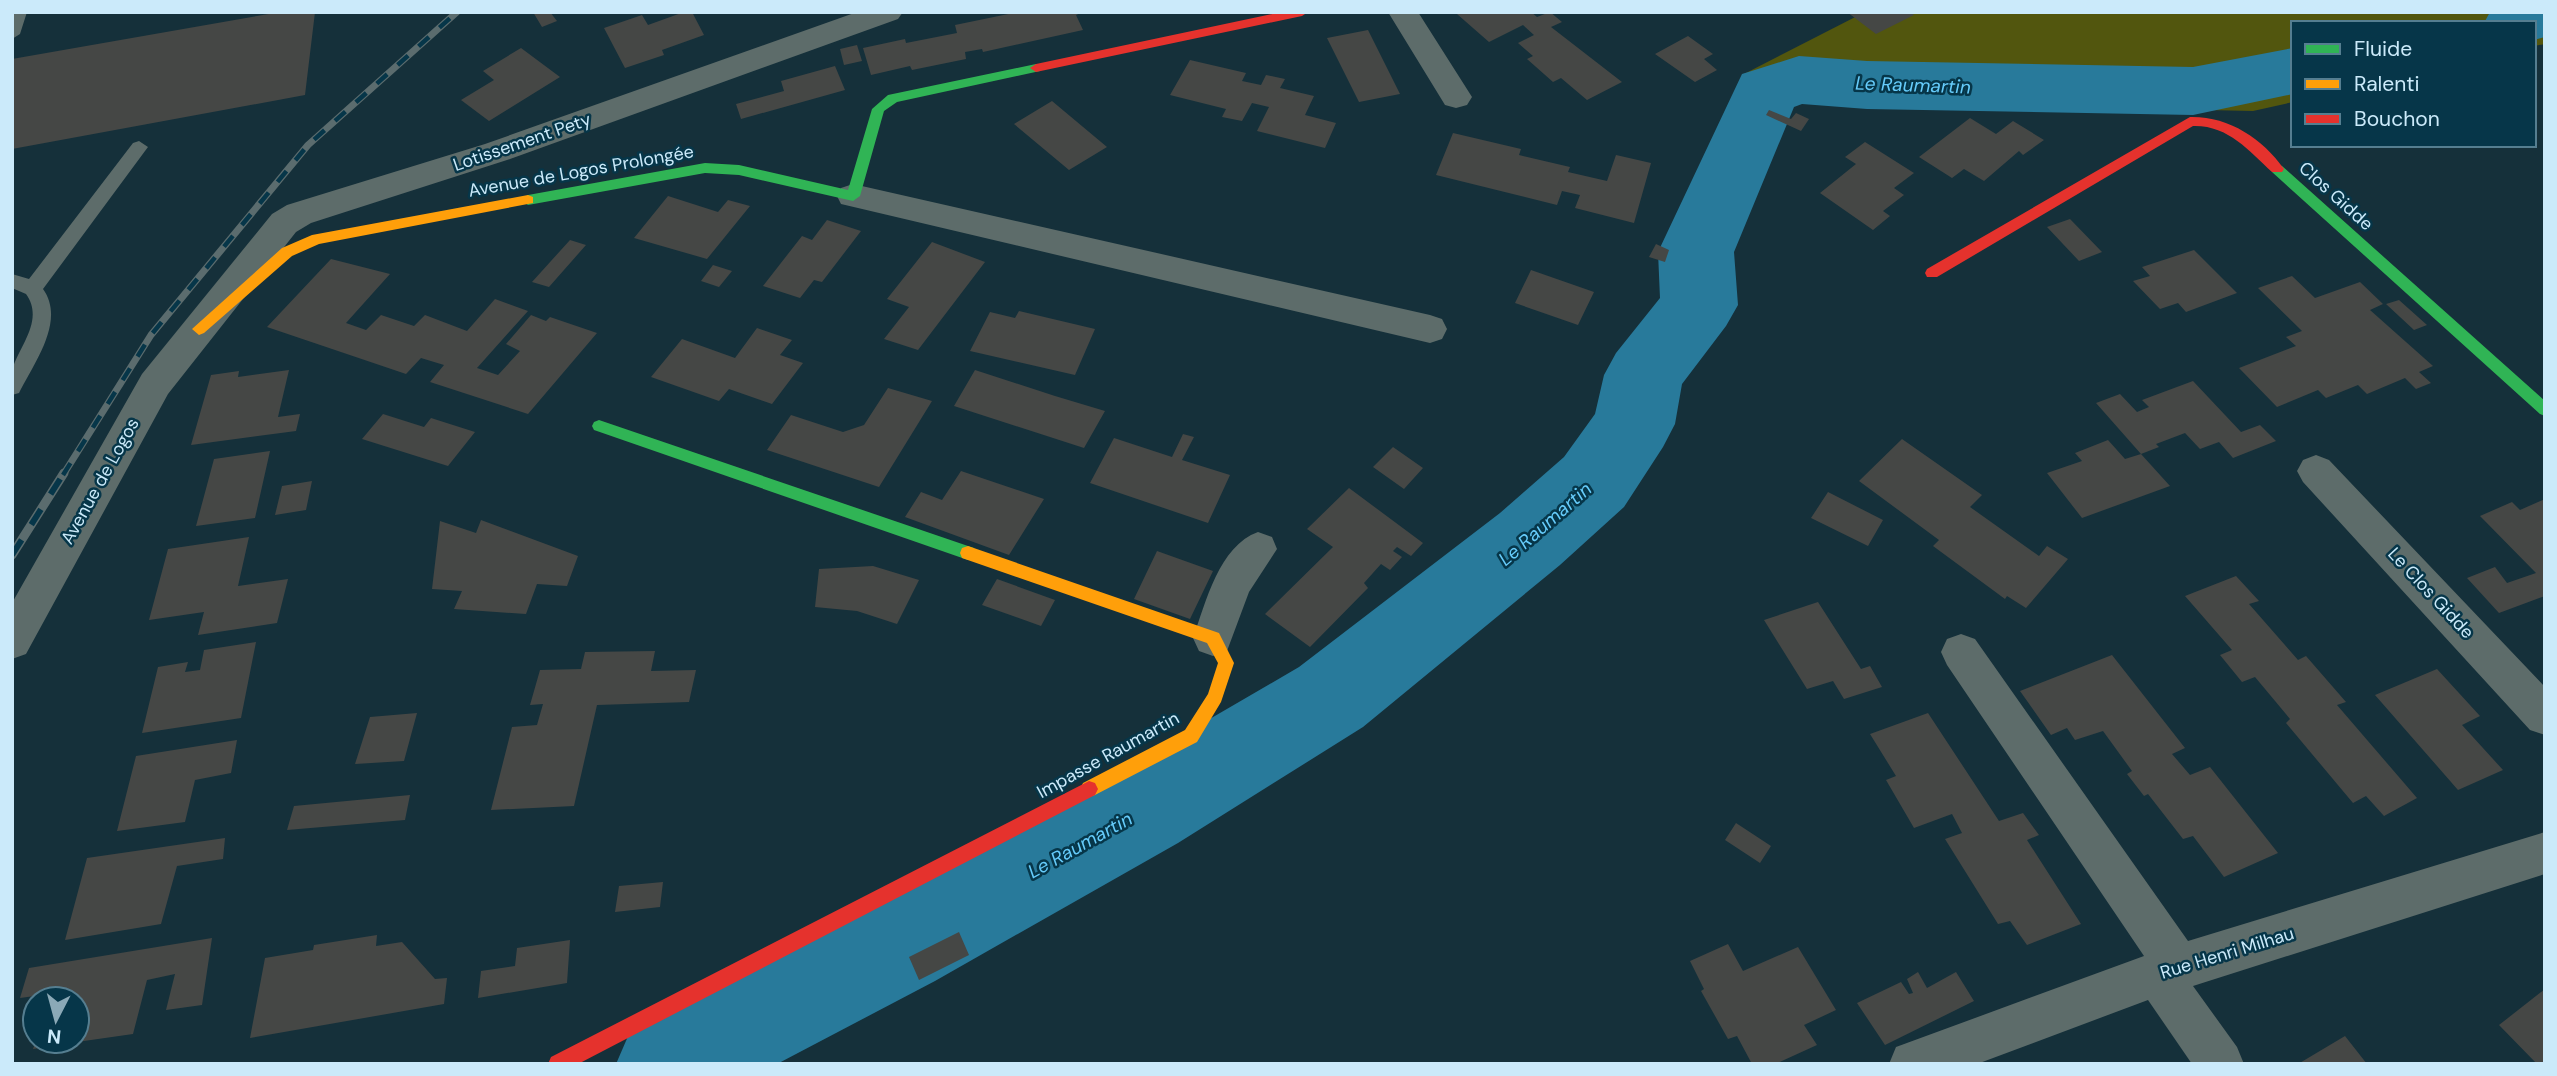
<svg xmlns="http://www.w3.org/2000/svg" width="2557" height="1076" font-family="'DM Sans',sans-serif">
<rect width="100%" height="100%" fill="#15303a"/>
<path fill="#52560e" d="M1865,12h680v32l-11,2v-23h-241v79l-40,9 -467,-10 -42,-27z"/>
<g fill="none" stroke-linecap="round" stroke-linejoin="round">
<path fill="#287a9b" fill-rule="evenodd" d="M2490,12h55v25l-11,3v-17h-50z
M2293,48v46l-100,21 -326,-6 -65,-5 -8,3 -60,145 4,53 -12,21 -44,58 -7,40 -12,23 -39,60 -64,58 -197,162 -185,116 -243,138 -158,83h-161l16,-37 231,-118 247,-132 189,-110 201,-154 64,-56 31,-43 9,-39 12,-22 44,-55 -2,-46 84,-178 57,-18 68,5 326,6z"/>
</g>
<path fill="#454745" d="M280,12h35l-10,83 -293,54v-90z
M533,12h17l7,9 -15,6z
M684,12h8l12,23 -42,15 2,5 -39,13 -21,-40 38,-13 6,10z
M1018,12h65l-7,3 7,15 -100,22 -1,-3 -17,3 1,7 -54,11 -2,-4 -39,9 -8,-27 42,-9 1,4 51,-10 -2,-8z
M1461,12h70l6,5 13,-5 12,10 -11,5 71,55 -35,18 -26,-22 -8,4 -26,-23 6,-3 -15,-13 16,-8 -11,-10 -34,17 -32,-28z
M1847,12h63l4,3 -38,19z
M1368,30l32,64 -41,8 -32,-64z
M1688,36l25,18 -9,5 13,11 -22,12 -40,-28z
M857,45l5,16 -18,4 -4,-16z
M521,48l39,29 -71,44 -28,-21 33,-20 -11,-9z
M1190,60l56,13 -4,8 19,4 5,-10 19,4 -5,9 34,8 -9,19 31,8 -11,25 -68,-17 12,-24 -17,-4 -10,18 -20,-4 4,-8 -56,-14z
M835,66l10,24 -104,29 -5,-15 48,-13 -3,-10z
M1052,101l55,46 -38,23 -55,-46z
M1769,110l22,9 5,-6 13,6 -8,12 -35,-16z
M1970,118l26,16 17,-13 31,19 -21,15 -4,-4 -35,30 -20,-12 -12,9 -33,-21z
M1453,133l68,16 -2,6 51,12 -2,5 39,9 9,-26 35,8 -17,60 -59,-15 5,-13 -18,-4 -5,14 -121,-30z
M1865,142l49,31 -20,15 10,7 -21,16 7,5 -17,14 -53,-37 36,-29 -11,-7z
M668,196l50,16 10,-12 22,6 -43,53 -73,-21z
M2070,219l32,33 -23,9 -32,-34z
M827,220l34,11 -39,51 -8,-2 -14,18 -37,-12 39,-50 10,4z
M570,240l16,5 -37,42 -17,-5z
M932,242l53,20 -67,88 -34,-11 25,-32 -22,-8z
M1656,244l13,6 -4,12 -16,-5z
M2194,250l43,43 -51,19 -8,-9 -18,6 -27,-28 17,-5 -8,-9z
M331,259l59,15 -44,49 20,7 15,-15 33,11 11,-11 42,16 28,-32 33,12 -51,57 21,7 22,-24 -14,-7 25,-29 15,6 4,-4 47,16 -69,81 -98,-32 14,-17 -23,-7 -15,16 -139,-47z
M713,265l19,6 -13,16 -18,-6z
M1531,270l63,22 -16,33 -63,-22z
M2292,276l23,22 45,-16 23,22 -13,6 63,56 -14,6 12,11 -15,6 -11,-11 -38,16 -9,-9 -32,13 -8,-8 -41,17 -38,-39 57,-22 -10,-9 16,-6 -44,-43z
M2399,300l28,25 -13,5 -28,-26z
M1019,311l76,18 -20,46 -105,-24 20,-39 25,6z
M757,328l35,12 -12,15 23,8 -31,41 -43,-15 -10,12 -68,-24 31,-38 53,19z
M289,370l-11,47 22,-3 -4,17 -105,14 20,-70 28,-4 -1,6z
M975,370l80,26 50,15 -21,37 -130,-42z
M2193,381l48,51 19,-7 16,16 -43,17 -14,-16 -19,7 -15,-16 -29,11 3,3 -18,7 -45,-51 24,-9 17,18 12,-5 -7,-7z
M888,388l44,13 -53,86 -112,-37 24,-35 52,17 21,-7z
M383,414l41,13 7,-9 44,14 -27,34 -86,-27z
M1183,434l11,3 -12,23 48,15 -22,48 -118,-40 24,-45 58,19z
M1902,439l80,56 -12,12 69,49 8,-10 21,13 -42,49 -19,-12 -2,3 -72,-53 6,-6 -80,-59z
M2108,440l17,19 16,-5 29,32 -88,32 -35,-45 35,-12 -7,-8z
M1393,447l30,21 -19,21 -31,-22z
M270,451l-15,67 -59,8 18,-67z
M961,471l83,28 -35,56 -104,-38 16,-25 21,8z
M312,481l-6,29 -31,5 7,-29z
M1349,488l74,55 -12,13 -14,-9 -4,4 9,6 -12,13 -9,-6 -17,19 4,5 -58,59 -45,-33 68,-67 -26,-18z
M1828,492l55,28 -15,26 -57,-28z
M2545,499v97l-46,17 -32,-35 28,-11 12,16 29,-10 -56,-57 32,-14 8,8z
M481,520l97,36 -11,30 -30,-2 -11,30 -72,-5 8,-18 -30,-2 8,-68 36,12z
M249,537l-11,49 50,-7 -11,44 -79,12 6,-23 -55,8 19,-71z
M1157,551l56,20 -23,48 -56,-20z
M873,566l46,14 -22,44 -40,-13 -42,-4 4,-38z
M2236,576l23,25 -10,3 49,56 8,-4 40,46 -9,3 80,93 -33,18 -18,-20 -13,7 -67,-80 4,-4 -35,-42 -13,5 -22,-27 12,-5 -47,-54z
M997,579l58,21 -14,26 -59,-21z
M1818,602l43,67 9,-3 12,21 -38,12 -11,-18 -26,8 -43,-69z
M256,642l-15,76 -99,15 16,-66 30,-5 -3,10 15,-2 4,-20z
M655,651l-4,20 45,-1 -7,32 -92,3 -23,101 -83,4 21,-83 25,-2 6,-21 -13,1 10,-35 41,-1 4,-17z
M2112,655l73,93 -13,6 18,21 20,-8 68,86 -54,24 -31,-41 -10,3 -35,-45 -4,2 -17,-22 5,-3 -29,-40 -28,9 -8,-12 -16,7 -31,-44z
M2437,669l43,47 -18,9 41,45 -45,20 -83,-95z
M417,713l-13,48 -49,3 15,-47z
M1928,713l71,108 24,-8 16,22 -12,5 54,84 -54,21 -17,-24 -12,3 -53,-85 17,-6 -10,-19 -38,14 -28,-48 10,-4 -26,-42z
M237,740l-6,33 -36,7 -10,42 -68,9 19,-75z
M410,795l-5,25 -118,10 7,-24z
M1736,823l35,23 -11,17 -35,-23z
M225,838l-2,21 -46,7 -16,58 -96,16 22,-82z
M663,882l-3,25 -45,5 4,-26z
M959,932l10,23 -50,25 -10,-23z
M377,935l-1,11 26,-4 33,37 12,-1 -3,26 -194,34 15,-80 48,-8 1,-5z
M212,938l-10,67 -36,5 9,-36 -28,6 -14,54 -56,8v-43h-29l1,-5 -29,4 9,-30z
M570,940l-3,43 -89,15 3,-27 34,-5 2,-18z
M1728,944l15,27 55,-24 38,63 -32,15 13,20 -42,19h-23l-15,-28 -9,3 -27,-48 3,-2 -14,-28z
M1918,972l9,16 29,-16 18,29 -89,44 -28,-42 44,-21 8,12 4,-1 -6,-14z
M2545,989v75h-8l-38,-39z
M2345,1036l22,28h-69z
M36,1041h38v2l-41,6z"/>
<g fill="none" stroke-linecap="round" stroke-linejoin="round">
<path fill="#5d6c6a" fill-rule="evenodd" d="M12,12h15l-7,22 -8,5z
M139,141l9,6 -3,4 -102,138c23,32 -9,74 -24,104l-7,2c0,-9 -2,-20 1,-28 8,-23 31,-48 13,-73l-14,-6v-14l17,5 104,-136z"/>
<path fill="#5d6c6a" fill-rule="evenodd" d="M857,12h46l-5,7 -391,141 -196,63 -15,9 -128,162 -142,260 -14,5v-56l130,-229 130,-160 15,-9 198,-61z
M1388,12h30l54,85 -5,8 -11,3 -11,-3z
M853,184l577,131 12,4 5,10 -5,10 -12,4 -589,-139 -4,-8 4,-8z
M2316,455l13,5 216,227v48l-15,-5 -227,-248 -6,-11 6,-11z
M1258,532l14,5 5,12 -28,43 -22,59 -14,5 -14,-5 -6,-13c13,-36 26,-92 65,-106z
M1961,634l14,5 213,302 357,-109v42l-352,112 44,61 7,17h-52l-44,-64 -171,64h-88l7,-17 248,-91 -197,-291 -6,-13 6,-13z"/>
<path fill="#30b455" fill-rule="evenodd" d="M1036,64l6,4 -2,3 -143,31 -13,9 -24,85 -7,5 -114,-26 -34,-2 -177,32 -7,-5 7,-5 177,-32 34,2 109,25 24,-81 16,-14z
M2277,164l5,2 263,235v15l-5,-2 -268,-242v-6z
M599,420l369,126 6,2 2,5 -2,5 -6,2 -374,-130 -2,-4 2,-4z"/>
<path fill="#ff9f0a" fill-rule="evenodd" d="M528,195l5,2v6l-214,41 -27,12 -88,77 -5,2 -7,-6 90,-81 30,-13z
M968,546l251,87 15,30 -13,39 -24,40 -102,53 -6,2 -6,-2 -3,-6 3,-6 102,-53 23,-36 10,-31 -11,-20 -245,-85 -2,-5 2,-5z"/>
<path fill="#e5322d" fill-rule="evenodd" d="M1282,12h26l-6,4 -266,56 -6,-4 6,-4z
M2190,117c38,-1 72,21 94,52l-2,3h-10c-24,-22 -44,-47 -79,-46l-256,151h-10l-2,-4 2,-4z
M1089,781l6,2 3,6 -3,6 -517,269h-30l3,-7z"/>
<defs>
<path id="rail-far1" d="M63,475l88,-140 157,-190 149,-133"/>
<path id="rail" d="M12,555l52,-82"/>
</defs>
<use href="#rail-far1" stroke="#5b6c6e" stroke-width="7"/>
<use href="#rail" stroke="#5b6c6e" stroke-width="9"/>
<use href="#rail-far1" stroke="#063649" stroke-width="4.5" stroke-dasharray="14" stroke-linecap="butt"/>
<use href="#rail" stroke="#063649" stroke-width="6" stroke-dasharray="18" stroke-linecap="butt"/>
</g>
<g text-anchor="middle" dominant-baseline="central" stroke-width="5" stroke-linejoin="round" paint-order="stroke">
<g font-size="18" fill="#cbeafa" stroke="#063649">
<text transform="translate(522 142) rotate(-19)">Lotissement Pety</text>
<text transform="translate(581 171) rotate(-10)">Avenue de Logos Prolongée</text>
<text transform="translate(2336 196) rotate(42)">Clos Gidde</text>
<text transform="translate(100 481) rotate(-61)">Avenue de Logos</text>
<text transform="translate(2431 593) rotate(47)">Le Clos Gidde</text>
<text transform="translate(1108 755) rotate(-29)">Impasse Raumartin</text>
<text transform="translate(2227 953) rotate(-17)">Rue Henri Milhau</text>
</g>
<g font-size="19" font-style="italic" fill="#66ccfb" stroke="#063649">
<text transform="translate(1913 85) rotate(2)">Le Raumartin</text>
<text transform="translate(1545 524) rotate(-41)">Le Raumartin</text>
<text transform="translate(1080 845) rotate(-29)">Le Raumartin</text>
</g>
</g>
<rect width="2557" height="1076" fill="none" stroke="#cbeafa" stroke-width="28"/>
<rect x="2291" y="21" width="245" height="126" fill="#063649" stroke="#557e90" stroke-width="2"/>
<rect x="2305" y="44" width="35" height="10" fill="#30b455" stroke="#557e90" stroke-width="2"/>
<text x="2354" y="56" font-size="21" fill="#cbeafa">Fluide</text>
<rect x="2305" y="79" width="35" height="10" fill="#ff9f0a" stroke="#557e90" stroke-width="2"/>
<text x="2354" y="91" font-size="21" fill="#cbeafa">Ralenti</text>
<rect x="2305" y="114" width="35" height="10" fill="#e5322d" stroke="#557e90" stroke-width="2"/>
<text x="2354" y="126" font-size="21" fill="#cbeafa">Bouchon</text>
<g transform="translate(56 1020) rotate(186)"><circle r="33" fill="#063649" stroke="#557e90" stroke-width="2"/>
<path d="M0-5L12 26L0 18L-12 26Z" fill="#8ba9b7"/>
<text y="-10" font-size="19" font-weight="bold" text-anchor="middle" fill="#cbeafa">N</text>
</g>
</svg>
